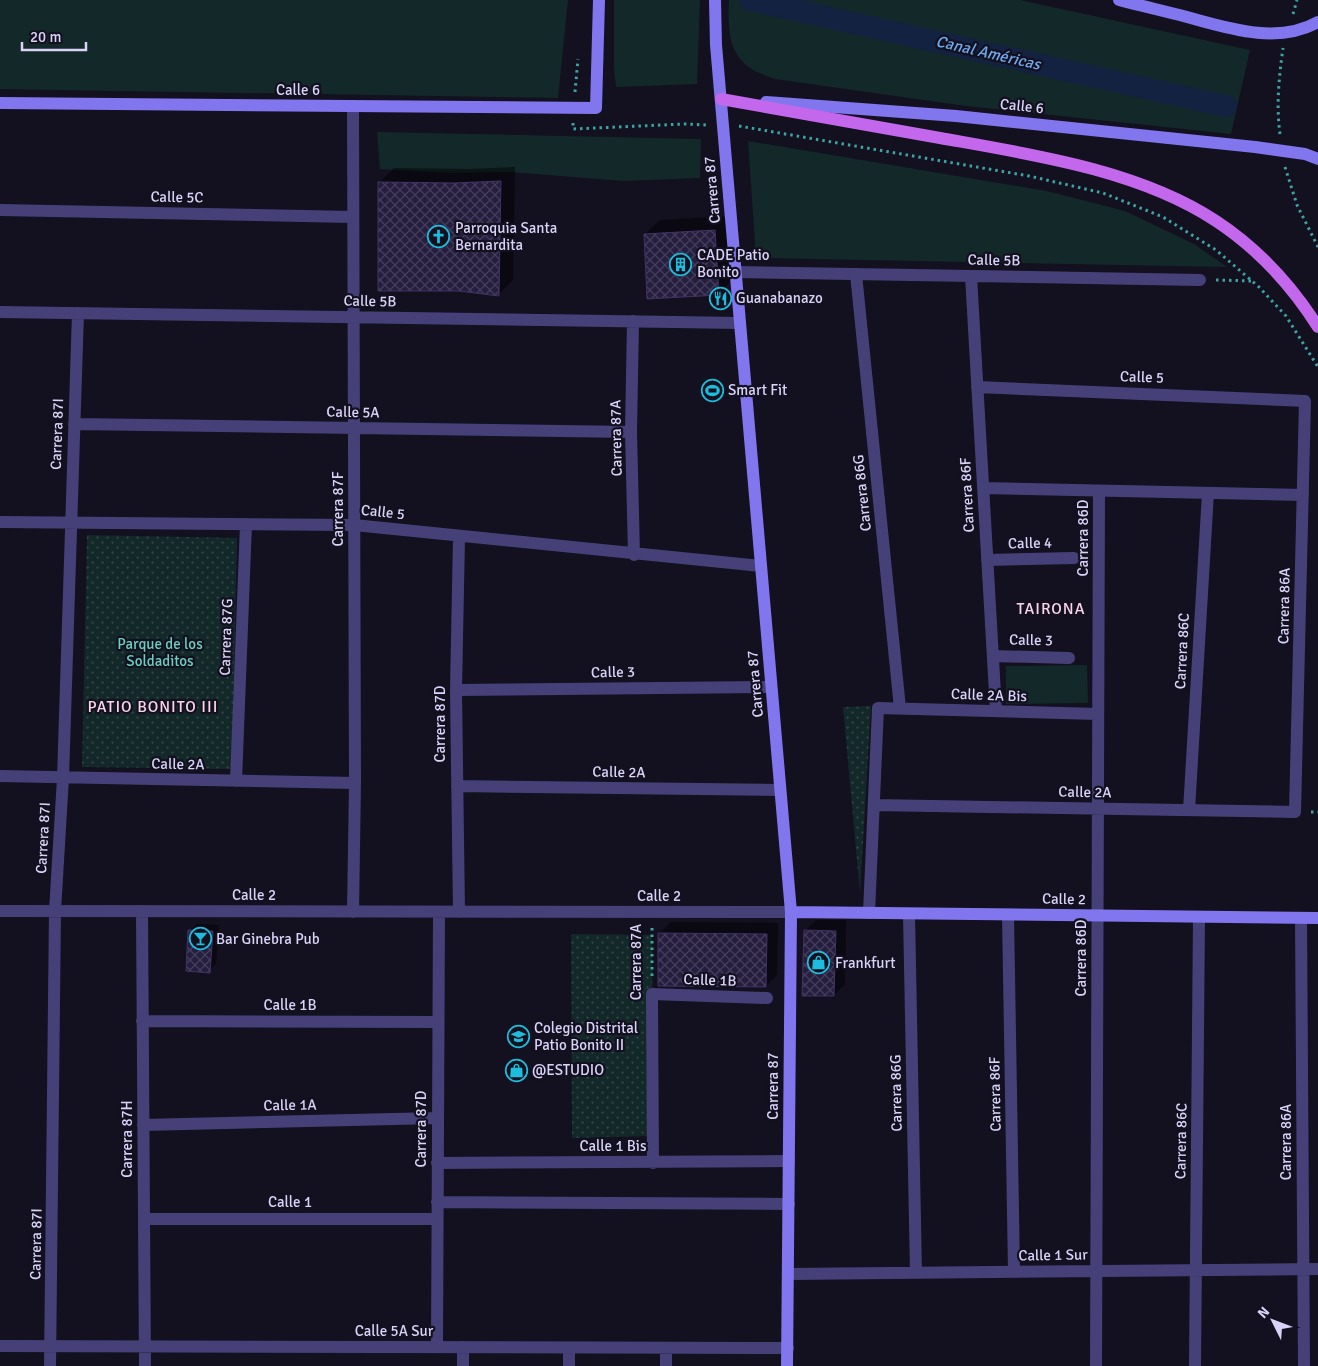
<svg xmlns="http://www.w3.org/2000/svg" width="1318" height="1366" font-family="Signika,sans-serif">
<defs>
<pattern id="park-dots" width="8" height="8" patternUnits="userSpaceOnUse" patternTransform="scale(1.25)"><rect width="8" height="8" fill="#132828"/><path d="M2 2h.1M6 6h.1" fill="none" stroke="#354648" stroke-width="1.8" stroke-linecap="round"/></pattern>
<pattern id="building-cross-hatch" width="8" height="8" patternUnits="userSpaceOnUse" patternTransform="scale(1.25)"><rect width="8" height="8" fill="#261e3e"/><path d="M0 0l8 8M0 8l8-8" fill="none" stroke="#453e5b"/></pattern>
</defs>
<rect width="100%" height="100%" fill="#13101f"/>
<path fill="#132828" d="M0,0h568l-10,98 -558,-9z
M614,0h86l-3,84 -81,3 -2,-18z
M729,0h291l230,50 -19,84 -265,-28 -191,-27c-7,-3 -15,-5 -22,-9 -26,-16 -25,-43 -24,-70z
M377,132l324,7 -1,39 -77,3 -113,-9 -60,1 -70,-4z
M748,141l299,50 78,20 69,33 33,23 -471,-9z
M1087,665l1,38 -82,1v-38z"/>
<path fill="url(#park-dots)" d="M87,535l150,3 -5,231 -150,-2z
M871,706l-11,187 -17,-186z
M571,934l81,1 1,201 -81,2z"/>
<path fill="#0007" d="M515,167l-2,113 -15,15 -119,-112 15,-15 75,1z
M729,216l4,63 -15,15 -73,-60 15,-14z
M816,920h30l-1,64 -11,11 -29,-64z
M671,922l107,1 -1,52 -11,11 -106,-53z
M197,924l22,1 -3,39 -7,7 -19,-40z"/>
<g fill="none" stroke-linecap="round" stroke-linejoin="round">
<path stroke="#132240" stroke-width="22" d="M750,0l476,106"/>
</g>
<path fill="url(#building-cross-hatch)" stroke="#413367" d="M501,181l-2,115 -40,-5h-81v-109l76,1z
M715,230l4,65 -72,4 -3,-65z
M188,930l25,1 -3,42 -24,-2z
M804,930l32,1 -2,65h-32z
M658,933l109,1 -1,53 -108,-1z"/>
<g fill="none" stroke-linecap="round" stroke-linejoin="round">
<path stroke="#3da4a4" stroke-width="3" stroke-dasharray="2.5 4" stroke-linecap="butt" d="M1293,14l4,-14
M575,92l3,-33
M573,123v6l111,-5 24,1
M739,126l290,50 74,17 60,24 53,33 43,37 27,29 32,51
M1280,134c-4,-28 -1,-57 3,-86
M1285,167l12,38 21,42
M1216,280l36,1
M1311,812h7
M652,928v51"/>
<path stroke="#464079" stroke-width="12" d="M353,106l2,677 -2,129
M0,210l353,7
M736,272l464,8
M856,274l44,434
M971,276l25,435
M0,312l740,11
M633,321l-2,111 3,123
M74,424l557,8
M983,488l320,7
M0,522l354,3 407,41
M987,560l87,-2
M993,656l76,2
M456,690l315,-3
M0,776l355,7
M236,781l10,-257
M457,786l323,4
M874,805l421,7 10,-411 -328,-14
M1189,810l19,-317
M0,911l791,1
M142,911l3,455
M459,912l-3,-222 3,-153
M869,913l9,-205 220,6
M909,914l7,359
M1008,915l6,357
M1301,918l3,448
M142,1021l295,1
M143,1125l294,-7
M437,1163l352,-2
M653,1163l-1,-169 115,4
M437,1202l352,2
M144,1219h293
M788,1274l530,-5
M0,1346l788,2
M437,1347l2,-435
M50,1366l5,-455 8,-133 15,-465
M463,1366v-19
M569,1366v-18
M666,1366v-18
M1096,1366l3,-875
M1195,1366l4,-449"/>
<path stroke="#8176ee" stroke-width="12" d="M715,0l1,45 75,867 -4,454
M1119,0c23,6 45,11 68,17 40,11 91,28 131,5
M766,102l190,14 299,31 50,7 13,5
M0,103l596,5 3,-108
M791,912l527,6"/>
<path stroke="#c368ec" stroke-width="12" d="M721,99c73,13 146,26 219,39 90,16 199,32 276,83 41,27 76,65 102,106"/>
</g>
<defs>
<symbol id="church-ring" viewBox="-11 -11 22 22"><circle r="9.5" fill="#13101f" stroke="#1cbddd" stroke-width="1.5"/><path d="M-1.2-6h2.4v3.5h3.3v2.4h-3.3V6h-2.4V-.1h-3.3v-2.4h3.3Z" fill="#1cbddd"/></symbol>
<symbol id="building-ring" viewBox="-11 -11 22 22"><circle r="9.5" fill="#13101f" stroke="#1cbddd" stroke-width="1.5"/><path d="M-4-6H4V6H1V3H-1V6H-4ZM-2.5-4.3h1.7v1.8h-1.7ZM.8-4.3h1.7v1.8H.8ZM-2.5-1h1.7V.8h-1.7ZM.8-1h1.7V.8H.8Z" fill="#1cbddd"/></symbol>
<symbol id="restaurant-ring" viewBox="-11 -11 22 22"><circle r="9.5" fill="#13101f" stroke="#1cbddd" stroke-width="1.5"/><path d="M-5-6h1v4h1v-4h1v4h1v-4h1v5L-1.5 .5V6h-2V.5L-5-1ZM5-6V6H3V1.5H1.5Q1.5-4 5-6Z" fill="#1cbddd"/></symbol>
<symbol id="stadium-ring" viewBox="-11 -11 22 22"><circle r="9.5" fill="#13101f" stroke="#1cbddd" stroke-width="1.5"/><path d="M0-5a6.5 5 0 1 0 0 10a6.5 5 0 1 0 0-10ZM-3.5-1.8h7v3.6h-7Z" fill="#1cbddd"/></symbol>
<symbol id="bar-ring" viewBox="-11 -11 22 22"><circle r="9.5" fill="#13101f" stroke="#1cbddd" stroke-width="1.5"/><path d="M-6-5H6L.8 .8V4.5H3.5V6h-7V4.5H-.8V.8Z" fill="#1cbddd"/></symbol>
<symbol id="shop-ring" viewBox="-11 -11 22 22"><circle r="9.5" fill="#13101f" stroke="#1cbddd" stroke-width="1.5"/><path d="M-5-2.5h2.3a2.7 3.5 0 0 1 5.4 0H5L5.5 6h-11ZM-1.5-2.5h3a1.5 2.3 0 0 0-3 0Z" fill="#1cbddd"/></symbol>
<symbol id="school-ring" viewBox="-11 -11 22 22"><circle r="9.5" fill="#13101f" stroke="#1cbddd" stroke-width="1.5"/><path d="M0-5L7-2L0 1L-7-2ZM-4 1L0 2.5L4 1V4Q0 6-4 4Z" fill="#1cbddd"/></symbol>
</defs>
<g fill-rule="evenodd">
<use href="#church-ring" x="426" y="224" width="25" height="25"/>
<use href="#building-ring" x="668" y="252" width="25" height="25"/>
<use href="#restaurant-ring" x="708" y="286" width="25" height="25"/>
<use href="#stadium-ring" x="700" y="378" width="25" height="25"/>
<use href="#bar-ring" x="188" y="926" width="25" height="25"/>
<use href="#shop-ring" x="806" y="950" width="25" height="25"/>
<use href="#school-ring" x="506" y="1024" width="25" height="25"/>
<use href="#shop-ring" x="504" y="1058" width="25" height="25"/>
</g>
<g text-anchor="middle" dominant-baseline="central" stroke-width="4.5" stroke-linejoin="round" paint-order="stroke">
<g font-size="15" fill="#dad3f9" stroke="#13101f">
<text x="298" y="90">Calle 6</text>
<text transform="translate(1022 106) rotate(6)">Calle 6</text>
<text transform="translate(712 190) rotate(-95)">Carrera 87</text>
<text transform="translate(177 197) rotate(1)">Calle 5C</text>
<text transform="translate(994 260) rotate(1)">Calle 5B</text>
<text transform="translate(370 301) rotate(1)">Calle 5B</text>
<text transform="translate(1142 377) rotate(2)">Calle 5</text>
<text transform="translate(353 412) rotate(1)">Calle 5A</text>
<text transform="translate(57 434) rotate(-88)">Carrera 87I</text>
<text transform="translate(616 438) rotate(-91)">Carrera 87A</text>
<text transform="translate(862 493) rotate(-96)">Carrera 86G</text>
<text transform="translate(967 495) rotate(-93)">Carrera 86F</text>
<text transform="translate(338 509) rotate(-90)">Carrera 87F</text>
<text transform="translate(383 512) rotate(6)">Calle 5</text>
<text transform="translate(1083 538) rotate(-90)">Carrera 86D</text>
<text transform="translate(1030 543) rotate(-1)">Calle 4</text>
<text transform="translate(1284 606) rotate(-89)">Carrera 86A</text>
<text transform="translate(226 637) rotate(-88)">Carrera 87G</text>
<text transform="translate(1031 640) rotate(1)">Calle 3</text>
<text transform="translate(1182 651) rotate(-87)">Carrera 86C</text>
<text transform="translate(613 672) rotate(-1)">Calle 3</text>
<text transform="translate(755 684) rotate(-95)">Carrera 87</text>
<text transform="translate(989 695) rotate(2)">Calle 2A Bis</text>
<text transform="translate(440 724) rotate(-90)">Carrera 87D</text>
<text transform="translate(178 764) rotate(1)">Calle 2A</text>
<text transform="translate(619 772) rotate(1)">Calle 2A</text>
<text transform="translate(1085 792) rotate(1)">Calle 2A</text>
<text transform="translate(43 838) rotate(-87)">Carrera 87I</text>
<text x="254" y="895">Calle 2</text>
<text x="659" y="896">Calle 2</text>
<text transform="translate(1064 899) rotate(1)">Calle 2</text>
<text transform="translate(1081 958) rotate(-90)">Carrera 86D</text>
<text transform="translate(636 962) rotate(-90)">Carrera 87A</text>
<text transform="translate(710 980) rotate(2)">Calle 1B</text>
<text x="290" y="1005">Calle 1B</text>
<text transform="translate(773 1086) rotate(-90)">Carrera 87</text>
<text transform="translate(896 1093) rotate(-91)">Carrera 86G</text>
<text transform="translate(995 1094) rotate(-91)">Carrera 86F</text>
<text transform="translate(290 1105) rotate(-1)">Calle 1A</text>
<text transform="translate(421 1129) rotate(-90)">Carrera 87D</text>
<text transform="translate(127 1139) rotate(-90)">Carrera 87H</text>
<text transform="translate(1181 1141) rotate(-89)">Carrera 86C</text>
<text transform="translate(1286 1142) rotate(-90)">Carrera 86A</text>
<text x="613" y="1146">Calle 1 Bis</text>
<text x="290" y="1202">Calle 1</text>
<text transform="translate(36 1244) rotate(-89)">Carrera 87I</text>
<text transform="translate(1053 1255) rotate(-1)">Calle 1 Sur</text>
<text x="394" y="1331">Calle 5A Sur</text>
</g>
<g font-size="15" fill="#dad3f9" stroke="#13101f" text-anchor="start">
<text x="455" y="228">Parroquia Santa<tspan x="455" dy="17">Bernardita</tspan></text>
<text x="697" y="255">CADE Patio<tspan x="697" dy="17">Bonito</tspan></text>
<text x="736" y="298">Guanabanazo</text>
<text x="728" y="390">Smart Fit</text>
<text x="216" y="939">Bar Ginebra Pub</text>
<text x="835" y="963">Frankfurt</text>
<text x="534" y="1028">Colegio Distrital<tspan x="534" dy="17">Patio Bonito II</tspan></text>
<text x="532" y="1070">@ESTUDIO</text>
</g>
<g font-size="15" fill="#69d0bd" stroke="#13101f">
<text x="160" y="644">Parque de los<tspan x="160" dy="17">Soldaditos</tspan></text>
</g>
<g font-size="16" font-style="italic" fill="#6eaaed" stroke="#13101f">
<text transform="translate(988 53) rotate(13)">Canal Américas</text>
</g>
<g font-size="16" letter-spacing="1" fill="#fad5ea" stroke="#13101f">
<text x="1051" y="609">TAIRONA</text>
<text x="153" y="707">PATIO BONITO III</text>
</g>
</g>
<g transform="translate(1273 1321) rotate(312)" stroke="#13101f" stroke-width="4" paint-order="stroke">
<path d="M0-4L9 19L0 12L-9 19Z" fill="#dad3f9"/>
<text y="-8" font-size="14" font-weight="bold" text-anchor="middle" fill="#dad3f9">N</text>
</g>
<path d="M22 42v8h64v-8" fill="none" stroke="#dad3f9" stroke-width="2.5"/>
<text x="30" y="42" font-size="15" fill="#dad3f9" stroke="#13101f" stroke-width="4" paint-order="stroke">20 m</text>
</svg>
